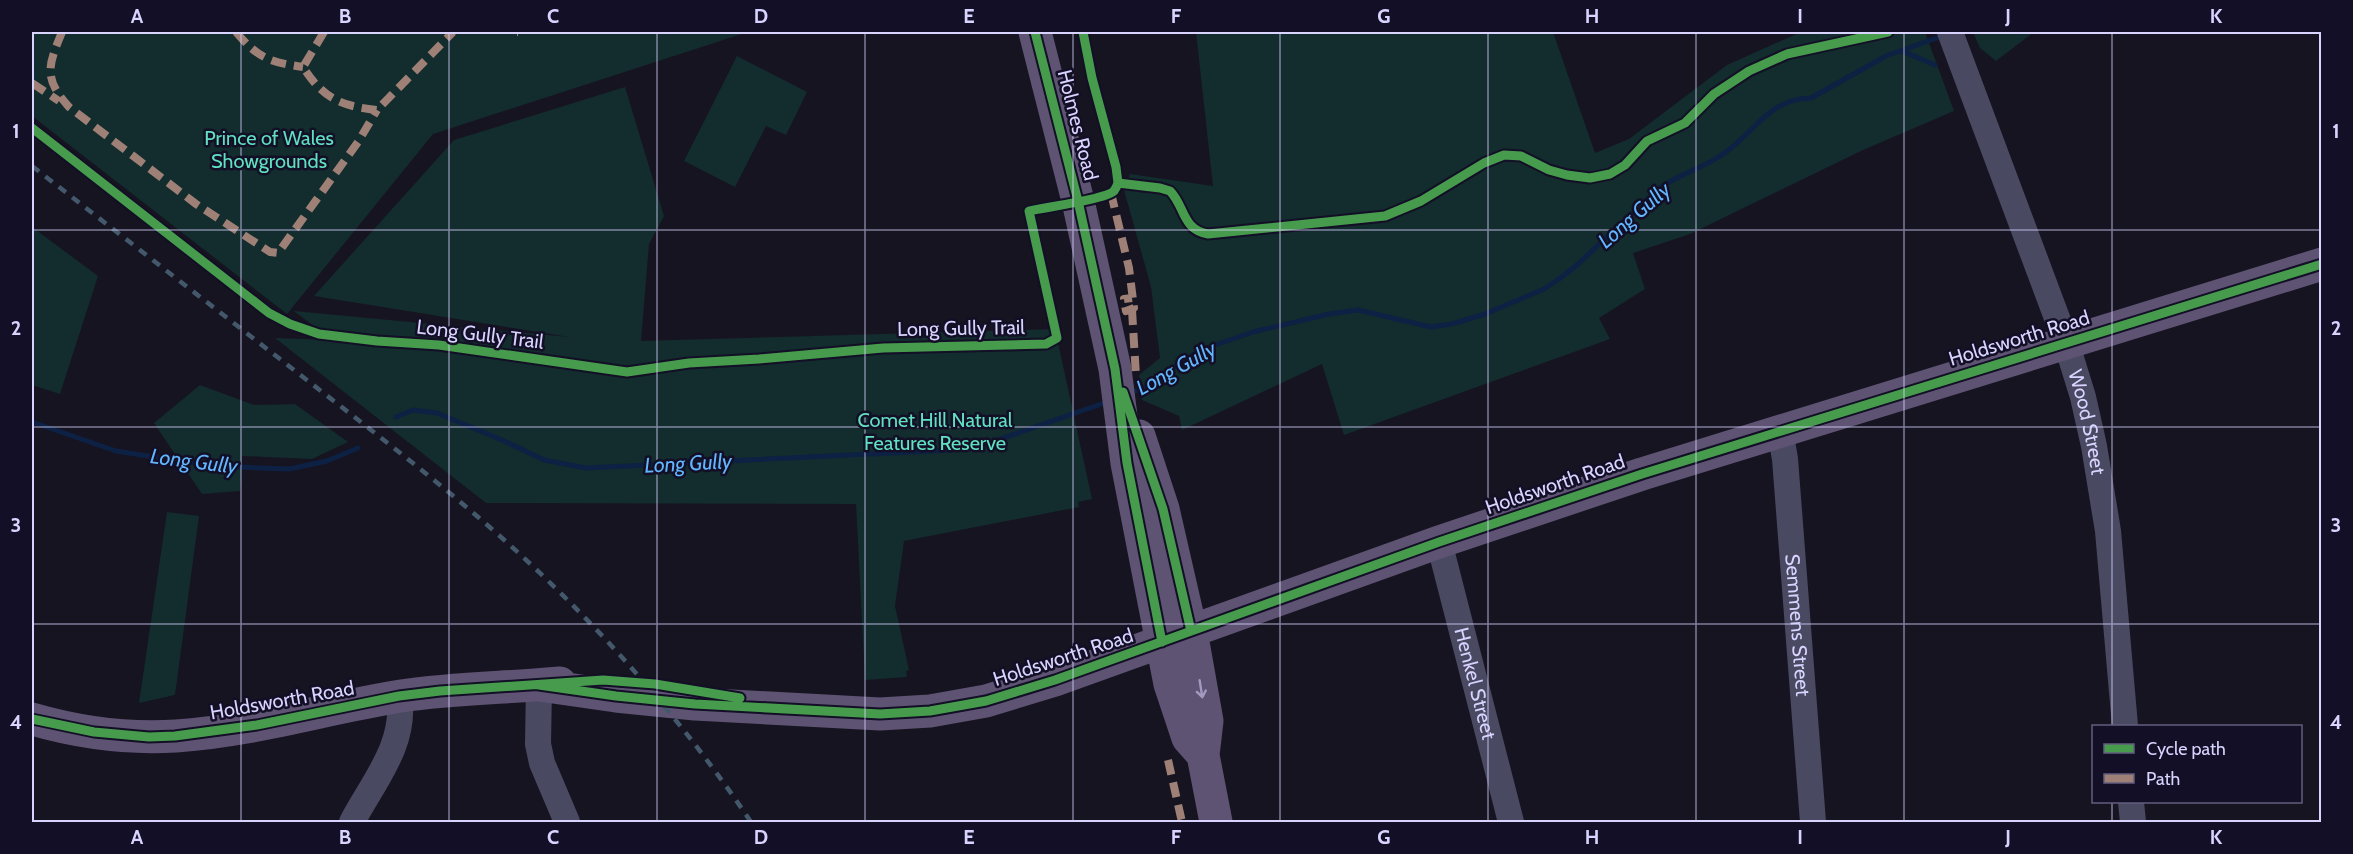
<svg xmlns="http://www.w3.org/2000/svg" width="2353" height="854" font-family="Cabin,sans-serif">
<rect width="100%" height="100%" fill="#161421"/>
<path fill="#132c2d" d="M32,32h716l-315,102 -146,180 -255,-198z
M1196,32h357l42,121 34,-14 98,-74 74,-33h124l29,79 -91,39 -173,84 -57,19 12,36 -46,29 11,21 -266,96 -22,-71 -140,66 -3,-14 -37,-16 -3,-25 21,-17 -9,-71 -27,-97 6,-16 83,12z
M1973,32h61l-38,29 -16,-13z
M737,56l70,36 -21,43 -20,-9 -31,61 -51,-26z
M625,87l39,129 -15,28 -8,97 414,-12 37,170 -14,3 1,5 -175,34 -9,65 14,64 -3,1 1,6 -42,3 -9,-176 -370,-1 -211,-165 57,2 -38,-29 275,26 -255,-41 140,-156z
M32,227l66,49 -38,118 -28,-9z
M200,385l54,20 41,-1 53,38 -36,17 -70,-3 -2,35 -38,3 -48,-71z
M167,512l32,4 -24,179 -36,8z"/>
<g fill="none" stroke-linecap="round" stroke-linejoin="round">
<path stroke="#0d2144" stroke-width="5" d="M1902,51l33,14
M1130,393l14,-5 54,-37 55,-19 76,-18 29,-4 73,17 21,-3 33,-10 59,-25 15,-10 18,-14 81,-76c20,-14 42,-20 62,-33 34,-21 46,-57 91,-58l75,-42 59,-21
M396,417l17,-7 24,3 65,27 42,20 42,8 366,-18 37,-7 118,-41
M32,422l84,29 96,15 77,3 38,-8 31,-13"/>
<g stroke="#4a4962" stroke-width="26">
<path id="s1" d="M1950,32l116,310 17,55 11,49 14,85 17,195"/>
<path id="s2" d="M1780,430l5,29 28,363"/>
<path id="s3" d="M1439,542l72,280"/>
<path d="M539,685l-1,59 4,19 25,59"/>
<path d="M2131,802l2,20"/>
<path d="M352,822c21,-40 55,-78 47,-126"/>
</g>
<path stroke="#5e5373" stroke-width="33" d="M1035,32l43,169 37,168 12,94 43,221 18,54 15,17
M1139,436l24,73 28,122 16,90 -4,34 13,67
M539,685l77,11 79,8 185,10 50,-3 56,-10 69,-21 384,-138 203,-68 680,-210
M32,719c45,13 96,20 144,17 76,-5 150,-28 225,-40 53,-8 106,-8 159,-13"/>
<path stroke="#43596b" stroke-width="4.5" stroke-dasharray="9 8" stroke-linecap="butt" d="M32,166c90,70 181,141 271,211 68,53 135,104 199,161 94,84 179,180 249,284"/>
<path stroke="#9e8076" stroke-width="8" stroke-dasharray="15 8" stroke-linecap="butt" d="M62,32c-14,34 -19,46 7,75l127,97 74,48 8,1 80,-111 19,-32
M236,32c22,26 33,30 67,35
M324,32l-21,35c20,31 37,39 74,43l76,-78
M517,32h1
M32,83l27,18
M1111,193l18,75 5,40 -8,3 -2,-12 8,-1
M1132,310l4,66
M1168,760l14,62"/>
<defs>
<path id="cycleway" d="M1035,32l43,169 37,168 12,94 35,179
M1083,32l9,46 24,89 2,16
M32,128l237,185 21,11 29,10 58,7 62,4 188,27 62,-9 70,-4 124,-11 163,-4 11,-6 -28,-127c16,-4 75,-11 85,-20 2,-3 3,-5 4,-8
M1118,183l42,5 10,3c15,15 12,39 38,43l177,-18 36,-15 63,-38 20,-8 17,1 28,14 18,5 23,3 20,-4 15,-9 22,-24 38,-18 29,-29 35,-23 38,-17 101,-22
M1123,392l40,117 28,122
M539,685l77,11 79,8 185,10 50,-3 56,-10 69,-21 384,-138 203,-68 680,-210
M32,719l62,13 55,5 26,-1 82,-11 142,-29 41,-5 163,-11 52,4 85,14"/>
</defs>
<use href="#cycleway" stroke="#130f26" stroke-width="13"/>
<use href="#cycleway" stroke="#469c4c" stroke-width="9"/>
</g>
<defs><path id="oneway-shaft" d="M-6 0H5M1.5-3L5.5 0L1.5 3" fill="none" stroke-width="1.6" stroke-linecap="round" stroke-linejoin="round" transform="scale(1.5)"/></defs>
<use stroke="#a29ac0" href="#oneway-shaft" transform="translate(1201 689) rotate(81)"/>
<path fill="none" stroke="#d9d4ff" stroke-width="1.5" stroke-opacity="0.55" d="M241,32v790M449,32v790M657,32v790M865,32v790M1073,32v790M1280,32v790M1488,32v790M1696,32v790M1904,32v790M2112,32v694M32,230h2290M32,427h2290M32,624h2290M2112,802v20"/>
<g text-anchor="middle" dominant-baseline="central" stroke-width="5" stroke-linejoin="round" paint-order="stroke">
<g font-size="20" fill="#d9d4ff" stroke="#130f26">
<text transform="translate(1078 125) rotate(76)">Holmes Road</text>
<text transform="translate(961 328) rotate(-1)">Long Gully Trail</text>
<text transform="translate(480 334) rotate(7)">Long Gully Trail</text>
<text transform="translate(2019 338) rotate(-17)">Holdsworth Road</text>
<text stroke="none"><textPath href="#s1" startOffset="414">Wood Street</textPath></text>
<text transform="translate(1555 484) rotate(-19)">Holdsworth Road</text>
<text stroke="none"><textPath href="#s2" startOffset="196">Semmens Street</textPath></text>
<text transform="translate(1063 657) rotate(-18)">Holdsworth Road</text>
<text stroke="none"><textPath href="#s3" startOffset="146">Henkel Street</textPath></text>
<text transform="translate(282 700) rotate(-10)">Holdsworth Road</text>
</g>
<g font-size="20" fill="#5fe0c0" stroke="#130f26">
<text x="269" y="138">Prince of Wales<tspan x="269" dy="23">Showgrounds</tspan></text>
<text x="935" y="420">Comet Hill Natural<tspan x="935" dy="23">Features Reserve</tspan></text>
</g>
<g font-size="21" font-style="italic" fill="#62b6ff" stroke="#130f26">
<text transform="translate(1634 215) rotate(-41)">Long Gully</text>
<text transform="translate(1176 368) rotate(-29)">Long Gully</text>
<text transform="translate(194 461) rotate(7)">Long Gully</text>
<text transform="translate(688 463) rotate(-3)">Long Gully</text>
</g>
</g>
<rect width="2353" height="854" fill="none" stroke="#130f26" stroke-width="66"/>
<rect x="2092" y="725" width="210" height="78" fill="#130f26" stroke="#625e7d" stroke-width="1.5"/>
<rect x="2104" y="744" width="30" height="9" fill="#469c4c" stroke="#625e7d" stroke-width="1.5"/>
<text x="2146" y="755" font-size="18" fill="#d9d4ff">Cycle path</text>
<rect x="2104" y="774" width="30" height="9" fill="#9e8076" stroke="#625e7d" stroke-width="1.5"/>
<text x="2146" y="785" font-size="18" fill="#d9d4ff">Path</text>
<rect x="33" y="33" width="2287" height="788" fill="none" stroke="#d9d4ff" stroke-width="2"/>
<g font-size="20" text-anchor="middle" font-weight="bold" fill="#d9d4ff">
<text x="137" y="23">A</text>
<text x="345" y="23">B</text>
<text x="553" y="23">C</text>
<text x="761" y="23">D</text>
<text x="969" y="23">E</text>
<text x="1176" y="23">F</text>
<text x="1384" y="23">G</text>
<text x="1592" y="23">H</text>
<text x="1800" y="23">I</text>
<text x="2008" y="23">J</text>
<text x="2216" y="23">K</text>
<text x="16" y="138">1</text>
<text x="2336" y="138">1</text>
<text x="16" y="335">2</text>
<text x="2336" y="335">2</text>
<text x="16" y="532">3</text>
<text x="2336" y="532">3</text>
<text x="16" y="729">4</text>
<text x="2336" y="729">4</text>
<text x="137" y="844">A</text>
<text x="345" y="844">B</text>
<text x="553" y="844">C</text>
<text x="761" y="844">D</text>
<text x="969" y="844">E</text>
<text x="1176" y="844">F</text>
<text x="1384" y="844">G</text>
<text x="1592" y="844">H</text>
<text x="1800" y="844">I</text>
<text x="2008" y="844">J</text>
<text x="2216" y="844">K</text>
</g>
</svg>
